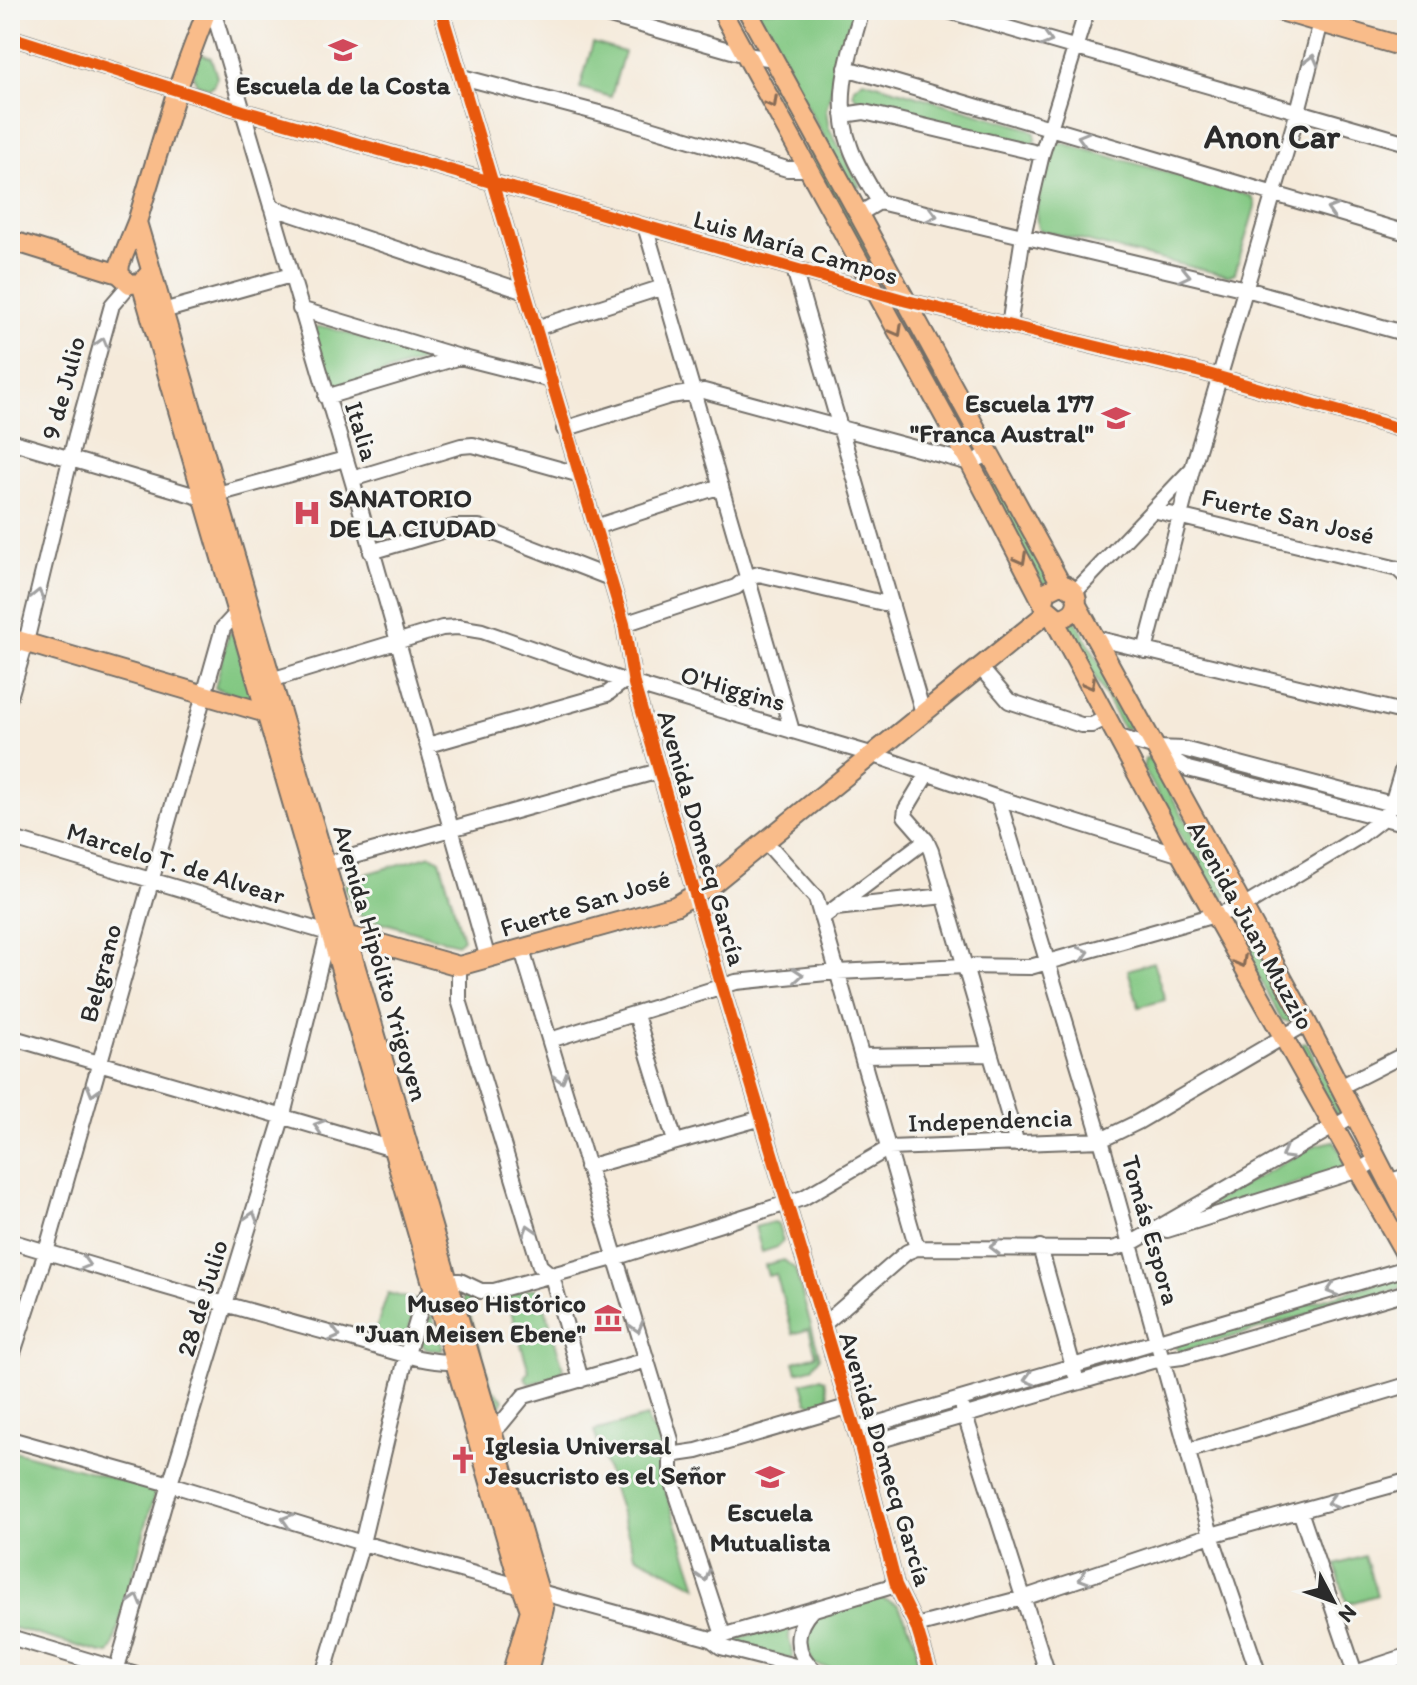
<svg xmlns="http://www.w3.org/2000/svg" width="1417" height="1685" font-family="Itim,sans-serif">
<rect width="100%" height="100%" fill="#f6f6f2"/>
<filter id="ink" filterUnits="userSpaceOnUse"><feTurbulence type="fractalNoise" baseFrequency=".0125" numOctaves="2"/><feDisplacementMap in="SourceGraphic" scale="16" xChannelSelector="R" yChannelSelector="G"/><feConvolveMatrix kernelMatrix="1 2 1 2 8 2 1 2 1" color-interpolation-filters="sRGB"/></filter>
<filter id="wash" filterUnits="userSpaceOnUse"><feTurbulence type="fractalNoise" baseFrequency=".006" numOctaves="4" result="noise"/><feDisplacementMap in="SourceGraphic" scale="32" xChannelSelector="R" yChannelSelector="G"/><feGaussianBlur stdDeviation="1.8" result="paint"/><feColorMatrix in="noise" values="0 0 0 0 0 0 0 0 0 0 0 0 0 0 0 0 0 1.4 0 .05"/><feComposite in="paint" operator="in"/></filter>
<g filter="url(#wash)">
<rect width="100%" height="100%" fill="#f5eada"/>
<path fill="#81c781" stroke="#567956" stroke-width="2" d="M754,10h99l-27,100 3,18 32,59 -10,-1z
M593,43l31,9 -13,45 -31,-9z
M202,54l9,4 6,19 -4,9 -4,2 -12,-4 -4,-8 6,-20z
M774,76l107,193 -5,6 -108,-196z
M863,80l167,49 5,4 1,7 -6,5 -170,-40 -7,-12 1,-6z
M1059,142l192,54 4,6v5l-20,66 -7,3 -189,-46c-9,-12 8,-80 20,-88z
M903,313l72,127 -5,6 -73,-130z
M316,327h10l93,28 2,6 -84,28 -7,-2 -19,-52z
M992,477l5,2 57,101 -10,6 -58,-104z
M1074,617l58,105 -4,7 -6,-2 -57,-105z
M233,632l20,66 -2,2 -36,-12 13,-53z
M1181,755l169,44 -2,5 -169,-44z
M1150,758l77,135 -4,6h-7l-73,-132 2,-8z
M431,855l9,5 23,79 -6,5 -96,-28 -8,-6 -8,-24 4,-7z
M1234,918l6,2 53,95 -3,7 -8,-2 -52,-95z
M1153,962l12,38 -26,7 -11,-37z
M1306,1042l36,70 -6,3 -38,-69z
M1334,1141l12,20 -6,9 -127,39 -1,-3 3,-5 101,-56z
M773,1222l5,2 5,17 -5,6 -16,5 -7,-25z
M784,1260l11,9 25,88 -8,11 -15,4 -3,-10 22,-7 -7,-26 -16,5 -17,-60 -8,2 -3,-11z
M1399,1277l5,5 -3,6 -221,64 -4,-5 4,-6z
M534,1288l7,5 22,75 -6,8 -28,8 -4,-6 4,-7 -19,-63 -9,-7 3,-4z
M461,1290l11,8 -4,11 24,80 12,10 -6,13h-3z
M388,1293l29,8 -10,34 -9,4 -23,-7z
M431,1313l12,36 -2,2 -15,-3 -5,-5z
M820,1378l5,2 4,17 -4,6 -10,3 -8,-5 -5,-18z
M647,1417l2,9 10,8 6,56 32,96 -62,-31 -41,-124z
M10,1450l140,38 5,4 -42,155 -4,6h-7l-92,-26z
M1365,1556l12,39 -30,9 -12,-39z
M879,1597l19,8c10,19 29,50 14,70h-59l-39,-11 -13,-26 14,-23z
M790,1623l-1,16 4,17 -2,3 -64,-17z"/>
</g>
<g filter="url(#ink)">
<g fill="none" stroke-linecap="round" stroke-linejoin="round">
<defs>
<path id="minor" d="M213,10l140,473 135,476
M441,10l183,614 10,60 88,303 138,459 36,139 20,41 15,49
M589,10l157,45 29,4
M862,10c-13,45 -29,89 -12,136 6,19 19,38 29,56
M945,10l462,133
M10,23l3,-13
M10,37l233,74 664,190 294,71 206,59
M846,68l561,165
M462,77l152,40 173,52h22
M843,115l21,-3 178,42
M271,207l254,85
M859,214l20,-12 367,87 161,45
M645,226l147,505
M794,269l129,444
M300,309l160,48 91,23
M163,311l128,-36
M1009,326l14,-90 19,-82 45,-144
M536,328l127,-41
M326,397l134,-40
M564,429l106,-33 34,-5 266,72 19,-9
M10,441l193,57 142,-39
M352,479l109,-33 12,-1 104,29
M1153,510l245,59 9,9
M595,527l126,-41
M371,552l84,-25h24l131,51
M1075,592l116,-122
M624,624l112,-37 12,-10 11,-3 133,31
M1095,638l312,75
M1145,651l47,-181 106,-359 23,-89 -1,-12
M979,666l30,35 72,24h11l16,-8
M271,680l171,-52 16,-1 24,4 142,50 250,74 124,43 183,57
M10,697l16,-55 50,-207 36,-130 18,-21
M1119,737l37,11 32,21 219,55
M428,745l179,-51 17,-13
M1156,748l27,1 224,59
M927,774l-21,35 -1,7 21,24 5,11 86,293
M998,798l103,342 110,395 48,140
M10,838l318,95 -45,182 -113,369 -55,191
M766,842l50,56 101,350
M318,866l341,-95
M836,908l108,-12
M822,918l104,-78
M522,950l149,490v37l52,158
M459,966v34l81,266 12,10 29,104
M636,1015l39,126
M10,1037l383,112 6,-2
M550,1040l186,-58 101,-10 127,-6 66,1 213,-60 117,-71 23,-18 9,-14 15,-50
M863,1056l127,-2
M1340,1087l67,-34
M587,1167l175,-49
M1387,1182l20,-6
M1167,1230l192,-60 17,-10
M10,1241c110,33 219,65 330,95 31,8 96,33 124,24
M1040,1247l35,127
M823,1325l84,-73 10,-4 195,1 18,-5 224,-129
M10,1362l36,-110 177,-624 13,-14 9,-2
M963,1409l85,266
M855,1430l552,-162
M484,1433l8,-1 9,-8 23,-28 123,-36
M10,1439l160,45 192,59 349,96 10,8 109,28
M860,1446l292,-85 30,-4 225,-65
M1187,1451l220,-66
M670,1455l27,-4 150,-44
M1300,1511l55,162
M812,1610c-19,20 -18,43 3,61
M916,1626l107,-28 188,-63 196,-54
M10,1637l127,38
M715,1638l181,-53
M323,1675l39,-132 45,-189 16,-53 11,-13 13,-7h13l21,10h13l123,-34 186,-59 86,-50 212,-8 37,-18 169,-99
M1349,1675l58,-19"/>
<path id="major" d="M721,10l249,453 75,144 13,11c23,-2 26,-28 3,-34l-14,7 -3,11
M747,10l314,574
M1277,10l130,38
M137,222l407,1386 -17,67
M10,240l109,34
M148,275l-7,8 -11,1 -11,-10 1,-10 17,-42 40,-132 30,-80
M141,283l373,1282 16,45 -19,65
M1077,605l230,418 100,194
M1052,616l129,239 226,402
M10,638l256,75 6,-2
M338,934l29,6 92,26 216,-60 39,-23 334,-271"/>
</defs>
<use href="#minor" stroke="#726e68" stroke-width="18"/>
<use href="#major" stroke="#726e68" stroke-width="22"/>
<use href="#minor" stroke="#fff" stroke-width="14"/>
<use href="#major" stroke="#f9bc8a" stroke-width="18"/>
<defs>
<path id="cycleway" d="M441,10l183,614 10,60 88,303 138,459 36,139 20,41 15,49
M10,37l233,74 664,190 294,71 206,59"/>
</defs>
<use href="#cycleway" stroke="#f6f6f2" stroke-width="17"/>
<use href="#cycleway" stroke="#e8590c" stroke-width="12"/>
</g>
<defs><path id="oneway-chevron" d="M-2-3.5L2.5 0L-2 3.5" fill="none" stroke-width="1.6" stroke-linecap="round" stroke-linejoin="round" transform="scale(2)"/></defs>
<g stroke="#a0a0a0">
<use href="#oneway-chevron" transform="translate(1047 40) rotate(16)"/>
<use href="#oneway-chevron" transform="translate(1312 60) rotate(-76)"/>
<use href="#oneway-chevron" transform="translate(1083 138) rotate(-164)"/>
<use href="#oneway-chevron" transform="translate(1332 210) rotate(-163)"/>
<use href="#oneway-chevron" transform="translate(932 215) rotate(13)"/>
<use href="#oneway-chevron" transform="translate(1185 275) rotate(13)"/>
<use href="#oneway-chevron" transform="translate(102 343) rotate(-74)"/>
<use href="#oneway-chevron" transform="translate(38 595) rotate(-77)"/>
<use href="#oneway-chevron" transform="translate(1084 953) rotate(-16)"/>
<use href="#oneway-chevron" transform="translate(798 975) rotate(-5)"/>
<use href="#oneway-chevron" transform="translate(561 1078) rotate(74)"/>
<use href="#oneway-chevron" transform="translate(93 1091) rotate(106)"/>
<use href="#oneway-chevron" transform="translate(319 1126) rotate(-163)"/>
<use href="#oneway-chevron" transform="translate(1286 1154) rotate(150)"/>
<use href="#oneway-chevron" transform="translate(252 1217) rotate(-73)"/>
<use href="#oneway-chevron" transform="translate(529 1230) rotate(-107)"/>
<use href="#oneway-chevron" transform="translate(995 1247) rotate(180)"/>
<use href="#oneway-chevron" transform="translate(85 1264) rotate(16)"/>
<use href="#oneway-chevron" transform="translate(1332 1290) rotate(163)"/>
<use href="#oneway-chevron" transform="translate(637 1327) rotate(74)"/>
<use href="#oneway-chevron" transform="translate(335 1335) rotate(15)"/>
<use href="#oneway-chevron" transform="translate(1029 1379) rotate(164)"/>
<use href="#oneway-chevron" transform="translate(1332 1502) rotate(165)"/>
<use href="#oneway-chevron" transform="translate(287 1520) rotate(-163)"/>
<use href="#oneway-chevron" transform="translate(704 1576) rotate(72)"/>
<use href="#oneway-chevron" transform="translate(1084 1578) rotate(162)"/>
<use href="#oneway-chevron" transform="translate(136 1600) rotate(-74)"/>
</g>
<g stroke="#886c56">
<use href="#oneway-chevron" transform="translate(772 103) rotate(61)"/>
<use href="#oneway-chevron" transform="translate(897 331) rotate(61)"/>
<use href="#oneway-chevron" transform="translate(1021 559) rotate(62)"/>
<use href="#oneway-chevron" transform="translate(1090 684) rotate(61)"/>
<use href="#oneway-chevron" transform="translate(1241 962) rotate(61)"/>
</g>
</g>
<defs>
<symbol id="school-bare" viewBox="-9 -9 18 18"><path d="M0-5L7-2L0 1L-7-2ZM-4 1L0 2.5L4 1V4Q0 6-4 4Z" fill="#d1495b" stroke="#f6f6f2" stroke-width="2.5" paint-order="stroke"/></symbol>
<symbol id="hospital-bare" viewBox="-9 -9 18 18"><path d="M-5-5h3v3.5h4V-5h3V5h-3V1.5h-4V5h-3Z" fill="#d1495b" stroke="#f6f6f2" stroke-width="2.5" paint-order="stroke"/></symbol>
<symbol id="museum-bare" viewBox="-9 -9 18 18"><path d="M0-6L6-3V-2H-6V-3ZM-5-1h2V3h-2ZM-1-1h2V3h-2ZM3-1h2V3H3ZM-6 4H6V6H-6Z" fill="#d1495b" stroke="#f6f6f2" stroke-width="2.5" paint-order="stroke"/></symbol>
<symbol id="church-bare" viewBox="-9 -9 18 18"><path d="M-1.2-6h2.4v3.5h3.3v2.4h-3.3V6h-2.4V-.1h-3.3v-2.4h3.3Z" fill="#d1495b" stroke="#f6f6f2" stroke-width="2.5" paint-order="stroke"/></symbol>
</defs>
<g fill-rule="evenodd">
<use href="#school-bare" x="323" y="30" width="40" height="40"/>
<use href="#school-bare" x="1096" y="398" width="40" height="40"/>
<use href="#hospital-bare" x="287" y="493" width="40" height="40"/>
<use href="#museum-bare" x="588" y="1298" width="40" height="40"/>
<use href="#church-bare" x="443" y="1440" width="40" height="40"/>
<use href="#school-bare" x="750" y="1457" width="40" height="40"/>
</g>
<g text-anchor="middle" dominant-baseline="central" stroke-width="6" stroke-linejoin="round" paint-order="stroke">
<g font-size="26" font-weight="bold" fill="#2b2b2b" stroke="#f6f6f2">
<text x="343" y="85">Escuela de la Costa</text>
<text x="1094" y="403" text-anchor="end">Escuela 177<tspan x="1094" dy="30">"Franca Austral"</tspan></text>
<text x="329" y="498" text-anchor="start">SANATORIO<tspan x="329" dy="30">DE LA CIUDAD</tspan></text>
<text x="586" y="1303" text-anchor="end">Museo Histórico<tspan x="586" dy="30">"Juan Meisen Ebene"</tspan></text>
<text x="485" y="1445" text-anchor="start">Iglesia Universal<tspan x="485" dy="30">Jesucristo es el Señor</tspan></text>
<text x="770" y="1512">Escuela<tspan x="770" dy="30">Mutualista</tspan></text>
</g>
<g font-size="26" fill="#2b2b2b" stroke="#f6f6f2">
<text transform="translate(796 247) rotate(16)">Luis María Campos</text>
<text transform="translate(63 388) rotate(-75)">9 de Julio</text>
<text transform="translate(362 431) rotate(73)">Italia</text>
<text transform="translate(1288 516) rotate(13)">Fuerte San José</text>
<text transform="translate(733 688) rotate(16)">O'Higgins</text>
<text transform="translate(702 838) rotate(74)">Avenida Domecq García</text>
<text transform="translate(176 863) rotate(17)">Marcelo T. de Alvear</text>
<text transform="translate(585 903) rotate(-17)">Fuerte San José</text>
<text transform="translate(1251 925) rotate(61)">Avenida Juan Muzzio</text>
<text transform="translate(381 963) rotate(74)">Avenida Hipólito Yrigoyen</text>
<text transform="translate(100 973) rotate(-75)">Belgrano</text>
<text transform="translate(990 1120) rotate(-2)">Independencia</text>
<text transform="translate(1151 1230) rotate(74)">Tomás Espora</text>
<text transform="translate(202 1298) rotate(-73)">28 de Julio</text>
<text transform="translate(886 1459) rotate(73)">Avenida Domecq García</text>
</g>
<g font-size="34" font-weight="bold" fill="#2b2b2b" stroke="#f6f6f2">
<text x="1272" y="136">Anon Car</text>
</g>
</g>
<rect width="1417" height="1685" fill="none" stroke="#f6f6f2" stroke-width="40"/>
<g transform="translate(1333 1601) rotate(131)" stroke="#f6f6f2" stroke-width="6" paint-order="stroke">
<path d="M0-6L14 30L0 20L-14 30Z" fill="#2b2b2b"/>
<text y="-12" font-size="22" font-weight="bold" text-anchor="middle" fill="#2b2b2b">N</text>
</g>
</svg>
